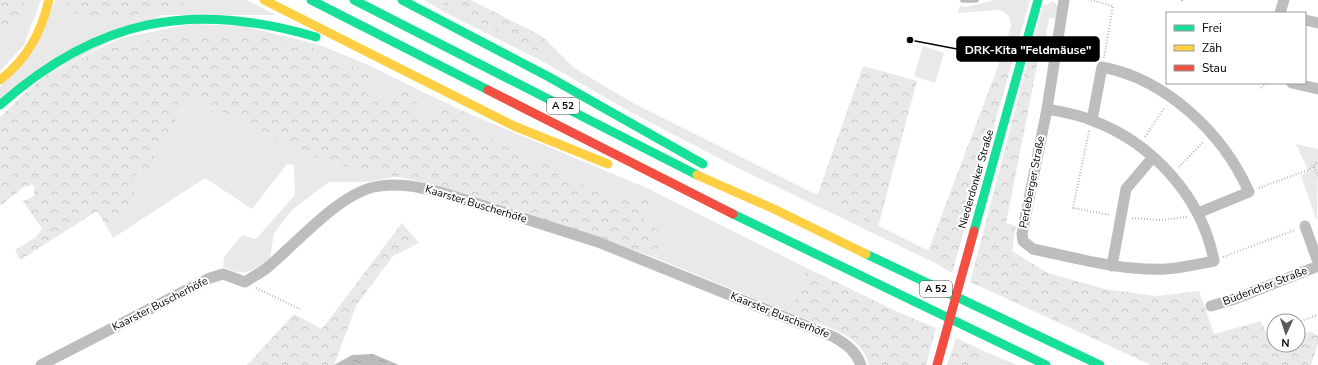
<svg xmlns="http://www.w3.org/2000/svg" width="1318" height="365" font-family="'Nunito Sans',sans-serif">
<defs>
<pattern id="forest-crowns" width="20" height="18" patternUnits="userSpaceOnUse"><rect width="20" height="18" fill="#e9e9e9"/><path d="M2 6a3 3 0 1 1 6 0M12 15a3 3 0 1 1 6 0" fill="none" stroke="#c6c6c6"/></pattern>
<pattern id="water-ripples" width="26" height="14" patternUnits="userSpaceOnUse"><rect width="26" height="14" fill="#bbb"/><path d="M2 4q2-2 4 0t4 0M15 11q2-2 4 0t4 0" fill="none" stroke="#9f9f9f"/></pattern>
</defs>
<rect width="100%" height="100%" fill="#fff"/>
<path fill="#e9e9e9" d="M0,0h41l-17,45 -24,26z
M56,0h190l30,15h-114l-162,84v-12z
M424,0h13l107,56 6,-12 24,24 61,36 302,151v9l-197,-95 -106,-55 -92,-53 -96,-48z
M994,0h36l-21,73 -12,-4 14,-43 -2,-10 -9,-6 -42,3 2,-7 6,1z
M1054,1l6,10 -2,8 -9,-1 -4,23 -11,-3 9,-32z
M192,24l51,2 77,19 41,17 -4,7 -46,-22 -138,-11 -44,7 -35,11 -46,20 73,-36z
M923,46l21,7 -9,30 -21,-7z
M370,66l37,18 -14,15 -27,-5z
M419,90l23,11 -15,13 -11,-1z
M191,98l134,64 76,14 -36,6h-36l-36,27 -19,24 -4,26c-19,13 -25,18 -47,8l1,-10 18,-22 14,4 39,-44 -1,-30 -7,-1 -35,45 -47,-31 -92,60 -6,-11 25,-15 5,-38 15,-2 3,-20z
M472,115l175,73 160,80 -13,29 6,20 -144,-59 8,-24 -21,-15 -7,-17 -66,-22 -19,-20h-19l-61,-32z
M1296,144l22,5 -1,72 -16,-45 7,-6z
M984,351l33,14h-38z"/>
<path fill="url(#forest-crowns)" d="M0,0h26l-7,17 -19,16z
M65,0h116l3,6 -94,16 -16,-10 -7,-7z
M437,0h34l71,36 8,8 -6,12z
M173,36h84l54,11 46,22 4,-7 9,4 -4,28 27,5 14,-15 12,6 -3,23 12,1 14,-13 30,14 -1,13 61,32h19l19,20 66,22 18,-7 6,8 -17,16 21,15 -8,24 -55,-20 -174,-55 -102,-21 -134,-64 -36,54 -3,20 -15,2 -5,38 -25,15 -10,-16 -77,49 -5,-10 21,-13 6,-8 -19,-28 11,-5v-11l-9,1 -25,20v-89l25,-24 23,-19 46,-20 35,-11z
M1034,38l8,2 -36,183 10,3 -4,25 36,22 57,16 52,7 42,-5 15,43 47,-13 6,14h7v10h24v-12l14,-1 6,4v7l-7,22h-160l-181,-83z
M863,66l54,15 -39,146 -61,-31z
M997,69l12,4 -57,200 -15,-9v-9l-9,-4z
M402,223l17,20 -26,13 -37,50 -22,59h-87l47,-51 28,15z
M807,268l91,44 38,16 -10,37h-57c-7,-31 -43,-38 -69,-48l-6,-20z
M956,338l28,13 -5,14h-32z"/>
<path fill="url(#water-ripples)" d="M373,354l26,11h-65l18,-10z"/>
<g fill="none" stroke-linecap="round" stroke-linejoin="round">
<path stroke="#b8b8b8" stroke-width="2" stroke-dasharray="1 2" stroke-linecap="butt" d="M1091,0l22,6 -9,52
M1182,1v-1
M1261,88l6,-5
M1089,131l-16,77 37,7
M1145,137l20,-30
M1179,167l25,-26
M1314,167l4,9
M1259,188l49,-18 10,-8
M1132,218l28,2 27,-3
M1223,257l72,-27
M256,288l44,21
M1298,322l20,-7"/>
<path stroke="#bdbdbd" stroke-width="5.5" d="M963,0h13"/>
<path stroke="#bdbdbd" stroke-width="11" d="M1280,13l4,-13
M1305,20l13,3
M1292,83l26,6
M1047,109c15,3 30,5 44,11 61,22 111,77 123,141 -16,3 -32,7 -48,8 -45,2 -90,-11 -133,-20l-10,-8 -1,-7 25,-125 17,-109
M1092,120l10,-53c64,12 121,66 147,125l-51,21
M1305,226l13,36
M1112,266l14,-77 27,-32
M1211,306l24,-7 83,-33
M41,365l169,-87 13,-4 22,8c7,-5 16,-9 23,-15 29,-24 70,-72 106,-80 23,-5 45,0 66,5l158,50 236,95c12,7 22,14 27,28"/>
<path stroke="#16e098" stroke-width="9" d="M311,0l177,90
M354,0l343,175
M402,0l147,77 154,87
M0,105c97,-86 191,-105 316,-68
M733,214l313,151
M974,231l64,-231
M866,254l234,111"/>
<path stroke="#ffcf43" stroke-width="9" d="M264,0l250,126 94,38
M0,80c27,-21 41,-47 49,-80
M697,175l77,34 92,45"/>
<path stroke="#f24e42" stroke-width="9" d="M488,90l245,124
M937,365l37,-134"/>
</g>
<g text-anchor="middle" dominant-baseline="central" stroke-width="4" stroke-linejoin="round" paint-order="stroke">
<g fill="#fff" stroke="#4c4c4c" stroke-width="1">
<rect x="547" y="98" width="32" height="16" rx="3"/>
<rect x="920" y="281" width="32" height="16" rx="3"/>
</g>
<g font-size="10" font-weight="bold" fill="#000">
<text x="563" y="106">A 52</text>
<text x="936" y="289">A 52</text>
</g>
<g font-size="11" fill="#000" stroke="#fff">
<text transform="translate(976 179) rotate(-74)">Niederdonker Straße</text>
<text transform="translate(1032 182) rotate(-79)">Perleberger Straße</text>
<text transform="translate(476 204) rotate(17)">Kaarster Buscherhöfe</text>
<text transform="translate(1265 286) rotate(-21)">Büdericher Straße</text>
<text transform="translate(160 304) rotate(-27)">Kaarster Buscherhöfe</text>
<text transform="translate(780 315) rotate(22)">Kaarster Buscherhöfe</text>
</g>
</g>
<path fill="none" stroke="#000" stroke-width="1.5" d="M910 40L957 49"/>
<circle fill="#000" stroke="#fff" stroke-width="1.5" cx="910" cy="40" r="4"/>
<rect fill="#000" stroke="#000" stroke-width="1.5" x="957" y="37" width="142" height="24" rx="4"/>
<g font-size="12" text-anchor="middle" font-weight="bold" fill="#fff">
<text x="1028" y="54">DRK-Kita "Feldmäuse"</text>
</g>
<rect x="1166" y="12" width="140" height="72" fill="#ffffff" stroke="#999999"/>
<rect x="1174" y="25" width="20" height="6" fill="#16e098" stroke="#999999"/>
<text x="1202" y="32" font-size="12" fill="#000000">Frei</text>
<rect x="1174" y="45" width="20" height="6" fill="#ffcf43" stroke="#999999"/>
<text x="1202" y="52" font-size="12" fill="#000000">Zäh</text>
<rect x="1174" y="65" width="20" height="6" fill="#f24e42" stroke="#999999"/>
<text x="1202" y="72" font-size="12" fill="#000000">Stau</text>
<g transform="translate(1286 333) rotate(183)"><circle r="19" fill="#ffffff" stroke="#999999"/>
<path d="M0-3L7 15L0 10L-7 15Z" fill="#595959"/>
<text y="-6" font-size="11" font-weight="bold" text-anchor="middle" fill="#000000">N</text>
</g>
</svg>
